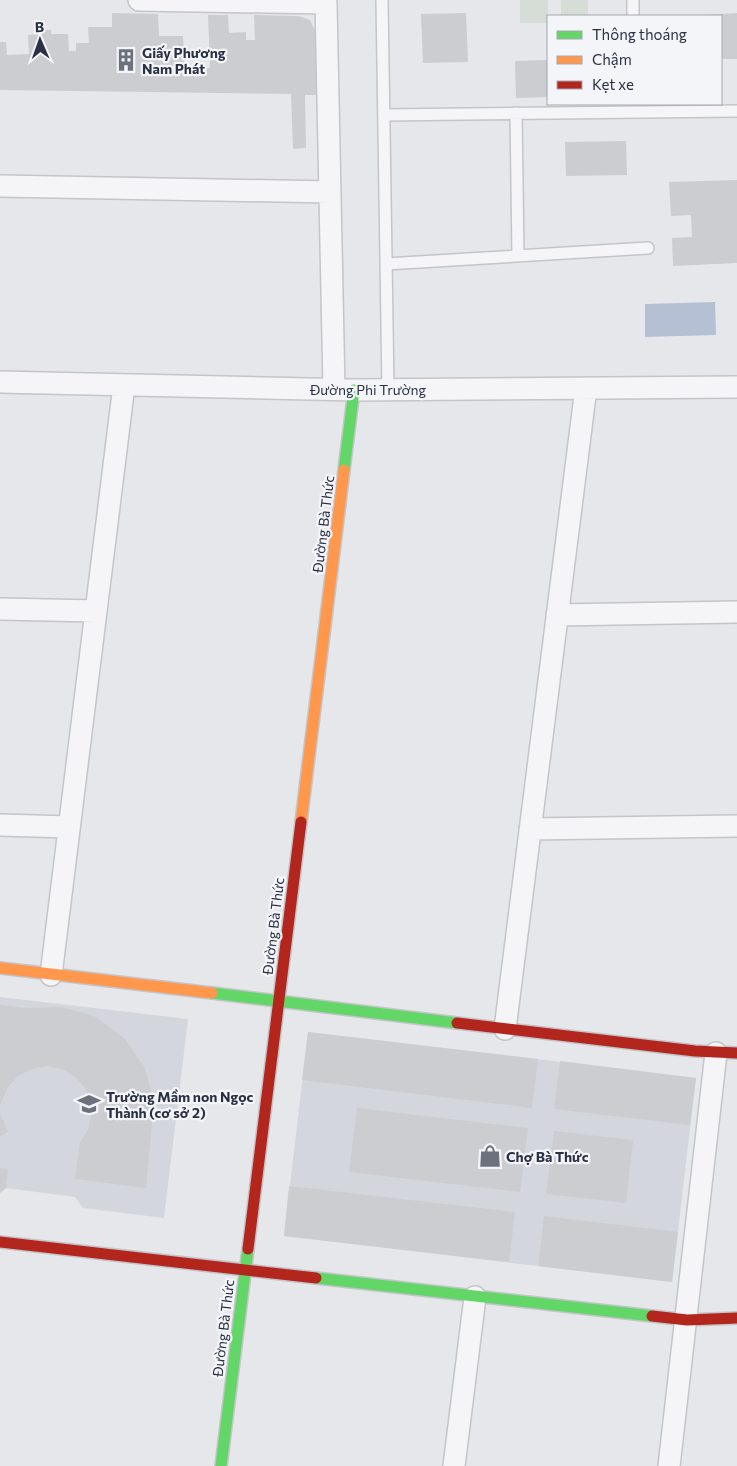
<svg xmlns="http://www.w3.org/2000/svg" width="737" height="1466" font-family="Commissioner,sans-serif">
<rect width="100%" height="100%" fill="#e6e7ea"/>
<path fill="#d4d6dd" d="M0,997l188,22 -24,199 -81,-10 -8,-11 -69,-9 -6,5z
M308,1032l388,46 -24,204 -388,-46z"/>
<path fill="#d5ddd6" d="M520,0h28v23h-28z
M561,0h27v16h-27z"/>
<path fill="#b5c0d4" d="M715,302l1,33 -71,2v-33z"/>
<path fill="#cccdd1" d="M112,13l46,1 1,22h24l2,33 25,-1 -2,-53h20l1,18 17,-1v8h9l-1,-25 44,1 12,4 5,11 2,64h-12l1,53 -13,1 -2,-55 -291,-4v-48h6l1,13 22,-1 -1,-19 14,-1v-4h9v4h17l1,17h7v-8h13l-1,-16h24z
M466,13l2,49 -45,1 -2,-49z
M737,13v46h-16v-43h-34z
M548,60v37l-32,1 -1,-37z
M626,141l1,34 -61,1 -1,-34z
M737,180v83l-64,3 -1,-28 20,-1 -1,-22 -20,1 -2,-34z
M0,1005l27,3 35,-1 34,10 29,22 20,29 9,35 -8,85 -71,-9 5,-37 8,-12 3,-14v-15l-6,-13 -10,-11 -13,-8 -15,-3 -15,3 -14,7 -10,11 -8,18z
M308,1032l230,27 -6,49 -230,-28z
M560,1061l136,17 -6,47 -136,-16z
M357,1108l171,20 -8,64 -171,-20z
M0,1114l8,18 -8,4z
M554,1131l79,9 -7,63 -80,-9z
M0,1168l8,1 -2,19 -6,5z
M289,1186l226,26 -6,50 -225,-26z
M544,1216l134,16 -6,50 -134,-16z"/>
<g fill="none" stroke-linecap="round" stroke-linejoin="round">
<defs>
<path id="lane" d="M382,0l6,390
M633,0v16
M516,113l2,143
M384,115l353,-4
M386,264l262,-16"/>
<path id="street" d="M139,0l187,3 8,386
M0,186l330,6
M0,382l354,8 383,-3
M0,609l96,2
M557,615l180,-3
M0,825l69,2
M530,829l207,-3
M51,975l73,-590
M505,1029l81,-641
M454,1466l21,-169
M669,1466l47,-413"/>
<path id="fast" d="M344,470l10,-80
M212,993l245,30
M316,1278l336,38
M221,1466l27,-217"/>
<path id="slow" d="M301,822l43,-352
M0,968l212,25"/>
<path id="jam" d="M457,1023l238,28 42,2
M0,1242l316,36
M248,1249l53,-427
M652,1316l35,4 50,-2"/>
</defs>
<use href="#lane" stroke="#c4c5c8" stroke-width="14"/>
<use href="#street" stroke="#c4c5c8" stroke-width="24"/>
<use href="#fast" stroke="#c4c5c8" stroke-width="14"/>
<use href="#slow" stroke="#c4c5c8" stroke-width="14"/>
<use href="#jam" stroke="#c4c5c8" stroke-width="14"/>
<use href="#lane" stroke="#f5f5f7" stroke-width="11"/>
<use href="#street" stroke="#f5f5f7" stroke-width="21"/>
<use href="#fast" stroke="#63d668" stroke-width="11"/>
<use href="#slow" stroke="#ff974d" stroke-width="11"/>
<use href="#jam" stroke="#b3261e" stroke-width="11"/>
</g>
<defs>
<symbol id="building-bare" viewBox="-9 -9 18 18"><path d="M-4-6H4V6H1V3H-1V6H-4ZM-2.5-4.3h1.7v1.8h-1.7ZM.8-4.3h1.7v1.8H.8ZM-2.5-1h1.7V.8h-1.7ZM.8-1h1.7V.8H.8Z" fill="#6c717e" stroke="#f4f5f9" stroke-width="2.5" paint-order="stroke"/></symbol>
<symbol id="school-bare" viewBox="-9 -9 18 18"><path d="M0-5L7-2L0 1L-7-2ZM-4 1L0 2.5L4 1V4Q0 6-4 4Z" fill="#6c717e" stroke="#f4f5f9" stroke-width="2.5" paint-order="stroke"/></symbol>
<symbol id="shop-bare" viewBox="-9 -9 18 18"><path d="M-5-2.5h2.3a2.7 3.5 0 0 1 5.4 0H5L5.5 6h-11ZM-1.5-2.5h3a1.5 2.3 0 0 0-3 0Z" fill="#6c717e" stroke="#f4f5f9" stroke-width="2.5" paint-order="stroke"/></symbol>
</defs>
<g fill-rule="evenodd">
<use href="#building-bare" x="110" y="44" width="32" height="32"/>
<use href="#school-bare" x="73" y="1088" width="32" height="32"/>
<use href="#shop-bare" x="474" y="1140" width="32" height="32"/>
</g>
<g text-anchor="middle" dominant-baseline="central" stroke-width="4.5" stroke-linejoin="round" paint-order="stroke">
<g font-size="14" font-weight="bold" fill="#2b3144" stroke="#f4f5f9" text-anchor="start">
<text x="142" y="52">Giấy Phương<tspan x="142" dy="16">Nam Phát</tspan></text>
<text x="106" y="1096">Trường Mầm non Ngọc<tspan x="106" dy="16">Thành (cơ sở 2)</tspan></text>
<text x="506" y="1156">Chợ Bà Thức</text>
</g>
<g font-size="14" fill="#2b3144" stroke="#f4f5f9">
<text x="368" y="389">Đường Phi Trường</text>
<text transform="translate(323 524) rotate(-83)">Đường Bà Thức</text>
<text transform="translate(273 926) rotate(-83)">Đường Bà Thức</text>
<text transform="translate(223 1328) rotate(-83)">Đường Bà Thức</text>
</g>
</g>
<rect x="547" y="15" width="175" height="90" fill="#f4f5f9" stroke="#a4a7b1"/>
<rect x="557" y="31" width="25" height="8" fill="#63d668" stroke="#a4a7b1"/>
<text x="592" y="40" font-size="15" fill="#2b3144">Thông thoáng</text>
<rect x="557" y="56" width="25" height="8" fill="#ff974d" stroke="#a4a7b1"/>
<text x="592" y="65" font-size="15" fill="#2b3144">Chậm</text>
<rect x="557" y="81" width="25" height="8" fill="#b3261e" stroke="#a4a7b1"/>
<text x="592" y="90" font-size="15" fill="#2b3144">Kẹt xe</text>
<g transform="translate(40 40) rotate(358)" stroke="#f4f5f9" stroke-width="4" paint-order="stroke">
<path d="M0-4L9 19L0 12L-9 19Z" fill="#2b3144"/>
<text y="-8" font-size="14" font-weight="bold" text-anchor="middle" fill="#2b3144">B</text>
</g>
</svg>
